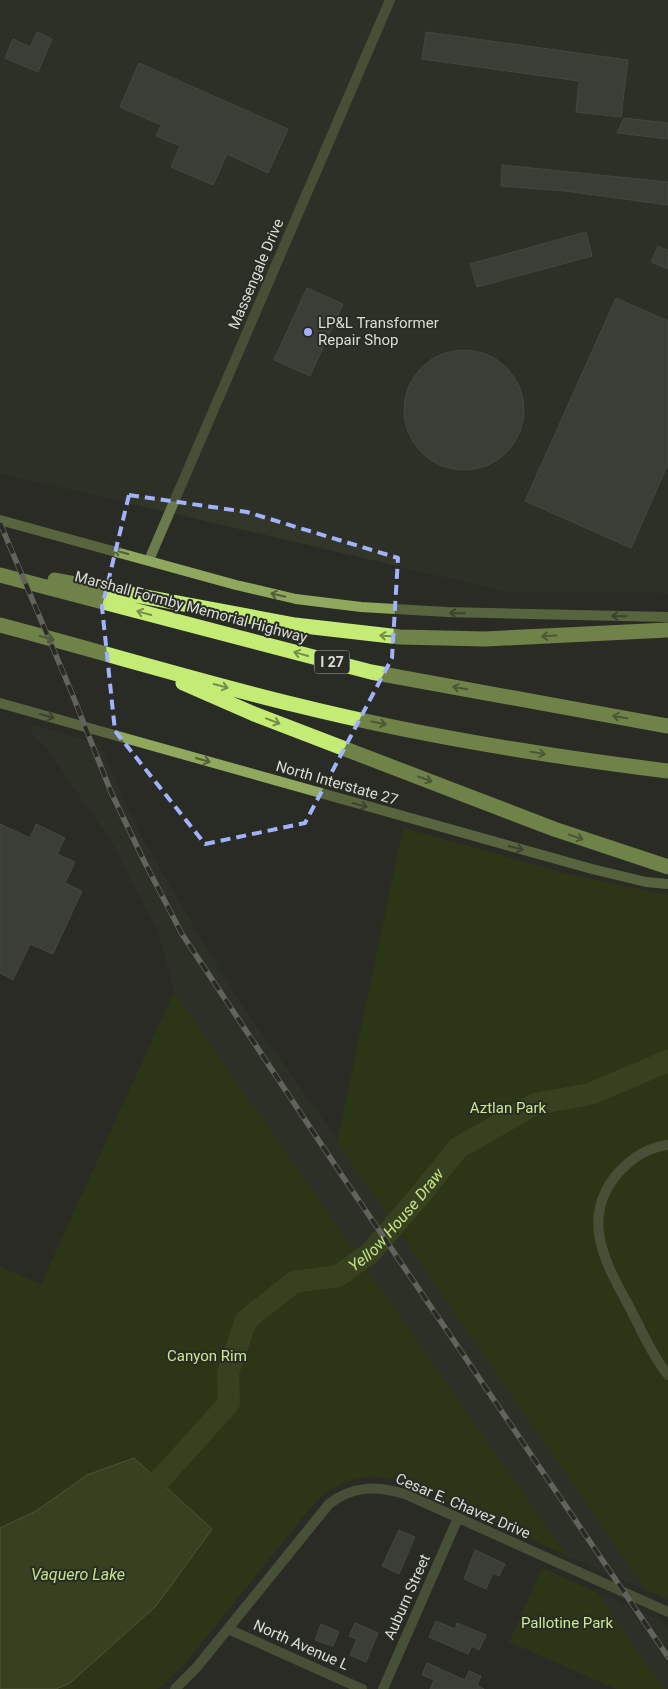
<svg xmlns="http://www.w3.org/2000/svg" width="668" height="1689" font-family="Roboto,sans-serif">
<rect width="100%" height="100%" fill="#292c25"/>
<path fill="#313629" d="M0,0h668v593l-160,-1 -508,-119z
M32,725l68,19 25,58 18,37 64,110 34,54 26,38 48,67 331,482 -79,-34 -393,-564 -15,-58 -45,-88 -65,-95 -18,-17z
M598,1593l64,28 6,9v59h-4z"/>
<path fill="#314008" d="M403,828l165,46 100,21v705l-22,-10 -309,-448z
M174,992l393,564c-34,-16 -68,-31 -101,-46 -30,-14 -64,-36 -97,-33 -21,2 -37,10 -52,23l-133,165 -26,24h-158v-422l41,17z
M542,1568l56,25 66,96h-48l-107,-47z"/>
<path fill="#485c1a" stroke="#748353" d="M134,1458l78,71 -56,77 -86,77 -14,6h-56v-161l36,-17 51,-36z"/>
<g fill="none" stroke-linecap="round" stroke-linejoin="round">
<path stroke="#485c1a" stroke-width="22" id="s1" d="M137,1502l31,-31 61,-68 -1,-30 18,-53 48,-38 44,-6 32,-23 46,-53 42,-52 77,-44 55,-10 78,-33"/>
</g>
<path fill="#50544c" stroke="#656860" d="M37,32l15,7 -14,33 -33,-14 8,-19 17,8z
M426,32l202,28 -7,57 -45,-5 3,-31 -157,-22z
M139,63l149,66 -20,44 -41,-19 -14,31 -42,-18 9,-21 -24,-10 5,-11 -41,-18z
M624,118l44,5v16l-51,-6z
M502,165l166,17v23l-103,-14 -64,-5z
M586,232l6,24 -115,31 -7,-23z
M658,246l10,4v19l-17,-7z
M307,288l36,16 -33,72 -36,-16z
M616,298l52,23v143l-37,84 -106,-47z
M404 410a60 60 0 1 1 120 0a60 60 0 1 1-120 0Z
M0,824l30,14 6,-14 29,14 -8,16 18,8 -10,21 17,8 -29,63 -23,-10 -17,36 -13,-7z
M399,1530l16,7 -16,37 -17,-8z
M475,1550l30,14 -6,12 -6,-3 -7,16 -22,-10z
M436,1621l19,8 2,-6 29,12 -7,15 -7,-4 -4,8 -39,-17z
M355,1623l23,10 -12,29 -16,-7 7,-16 -8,-3z
M321,1624l18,8 -6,14 -18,-6z
M427,1663l38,17 4,-9 12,5 -4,9 7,4h-54l4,-9 -12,-5z"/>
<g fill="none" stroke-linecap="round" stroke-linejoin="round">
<path stroke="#6b7b4d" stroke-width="10" d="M149,560l241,-560
M228,1629l134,60
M383,1689l75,-171"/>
<path stroke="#6b7b4d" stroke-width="10" d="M668,1145c-19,2 -36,13 -49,27 -42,47 -11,95 13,140 11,22 21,44 36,63
M175,1689l22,-22 132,-163c24,-19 48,-18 76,-10l263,118"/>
<path stroke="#8fa85e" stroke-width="10" d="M0,520l236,65 60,14 65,8 86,5 221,5
M0,703l592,166 54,13 22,2"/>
<path stroke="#c4eb73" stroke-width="15" d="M0,575l371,97 297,54
M55,580l240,45 105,12 85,2 183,-9
M0,625c99,26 197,56 296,80 121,30 249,51 372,66
M183,683l71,31 300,115 114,38"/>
<defs>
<path id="rail" d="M0,523l71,168 40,101 33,69 38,73 163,246 323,477"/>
</defs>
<use href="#rail" stroke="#a4a6a1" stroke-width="5.5"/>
<use href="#rail" stroke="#292c25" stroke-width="4" stroke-dasharray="11" stroke-linecap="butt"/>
</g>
<defs><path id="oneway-shaft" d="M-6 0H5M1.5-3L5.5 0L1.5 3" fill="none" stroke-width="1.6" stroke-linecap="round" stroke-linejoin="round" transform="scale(1.25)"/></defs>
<g stroke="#525e3c">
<use href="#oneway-shaft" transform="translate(121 552) rotate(-165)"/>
<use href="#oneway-shaft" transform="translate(278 595) rotate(-167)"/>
<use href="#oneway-shaft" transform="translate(457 613) rotate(-179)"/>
<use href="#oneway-shaft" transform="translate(619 616) rotate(-179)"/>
<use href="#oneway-shaft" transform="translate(47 716) rotate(16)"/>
<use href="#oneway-shaft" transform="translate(203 760) rotate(16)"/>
<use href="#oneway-shaft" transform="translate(360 805) rotate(16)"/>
<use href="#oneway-shaft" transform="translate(516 848) rotate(15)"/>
</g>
<g stroke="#768c4c">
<use href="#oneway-shaft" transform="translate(144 613) rotate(-165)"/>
<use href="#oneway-shaft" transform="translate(387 636) rotate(-174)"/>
<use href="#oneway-shaft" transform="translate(549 636) rotate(177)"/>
<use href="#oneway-shaft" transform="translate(47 638) rotate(15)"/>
<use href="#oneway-shaft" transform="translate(301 654) rotate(-165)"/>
<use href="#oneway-shaft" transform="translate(221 686) rotate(15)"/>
<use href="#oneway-shaft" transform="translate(460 688) rotate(-170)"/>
<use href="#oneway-shaft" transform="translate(620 717) rotate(-170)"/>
<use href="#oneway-shaft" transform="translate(273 721) rotate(21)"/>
<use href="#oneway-shaft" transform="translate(379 723) rotate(12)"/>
<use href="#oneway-shaft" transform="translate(538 753) rotate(10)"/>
<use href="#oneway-shaft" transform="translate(425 779) rotate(21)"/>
<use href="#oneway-shaft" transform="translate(576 837) rotate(19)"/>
</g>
<path d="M0 0H668V1689H0ZM129,495l118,17 151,46 -6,100 -87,165 -100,21 -90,-113 -13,-124z" fill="#292c25" fill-opacity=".55" fill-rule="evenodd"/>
<path fill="none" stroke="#a2b2fd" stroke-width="4" stroke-dasharray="10 6" stroke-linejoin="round" d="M129,495l118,17 151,46 -6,100 -87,165 -100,21 -90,-113 -13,-124z"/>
<circle fill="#a2b2fd" stroke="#292c25" stroke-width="2" cx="308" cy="332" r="5"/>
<g text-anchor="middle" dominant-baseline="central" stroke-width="4" stroke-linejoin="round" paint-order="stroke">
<rect fill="#292c25" stroke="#a6a8a3" stroke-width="1" x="314.5" y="650.5" width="35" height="23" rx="4"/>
<g font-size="14" font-weight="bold" fill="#dbddd9">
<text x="332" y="662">I 27</text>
</g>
<g font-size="15" fill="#dbddd9" stroke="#292c25">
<text transform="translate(256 274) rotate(-67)">Massengale Drive</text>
<text transform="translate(191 607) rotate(15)">Marshall Formby Memorial Highway</text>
<text transform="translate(337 783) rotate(16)">North Interstate 27</text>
<text transform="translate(463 1506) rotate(23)">Cesar E. Chavez Drive</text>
<text transform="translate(407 1597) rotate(-66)">Auburn Street</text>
<text transform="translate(301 1645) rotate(24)">North Avenue L</text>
</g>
<g font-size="15" fill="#dbddd9" stroke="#292c25" text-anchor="start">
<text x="318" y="323">LP&amp;L Transformer<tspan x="318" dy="17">Repair Shop</tspan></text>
</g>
<g font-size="15" fill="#c9e98d" stroke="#292c25">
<text x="508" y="1108">Aztlan Park</text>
<text x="207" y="1356">Canyon Rim</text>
<text x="567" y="1623">Pallotine Park</text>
</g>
<g font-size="16" font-style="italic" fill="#c3e386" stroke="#292c25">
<text stroke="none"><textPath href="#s1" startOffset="408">Yellow House Draw</textPath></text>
<text x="78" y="1574">Vaquero Lake</text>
</g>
</g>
</svg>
